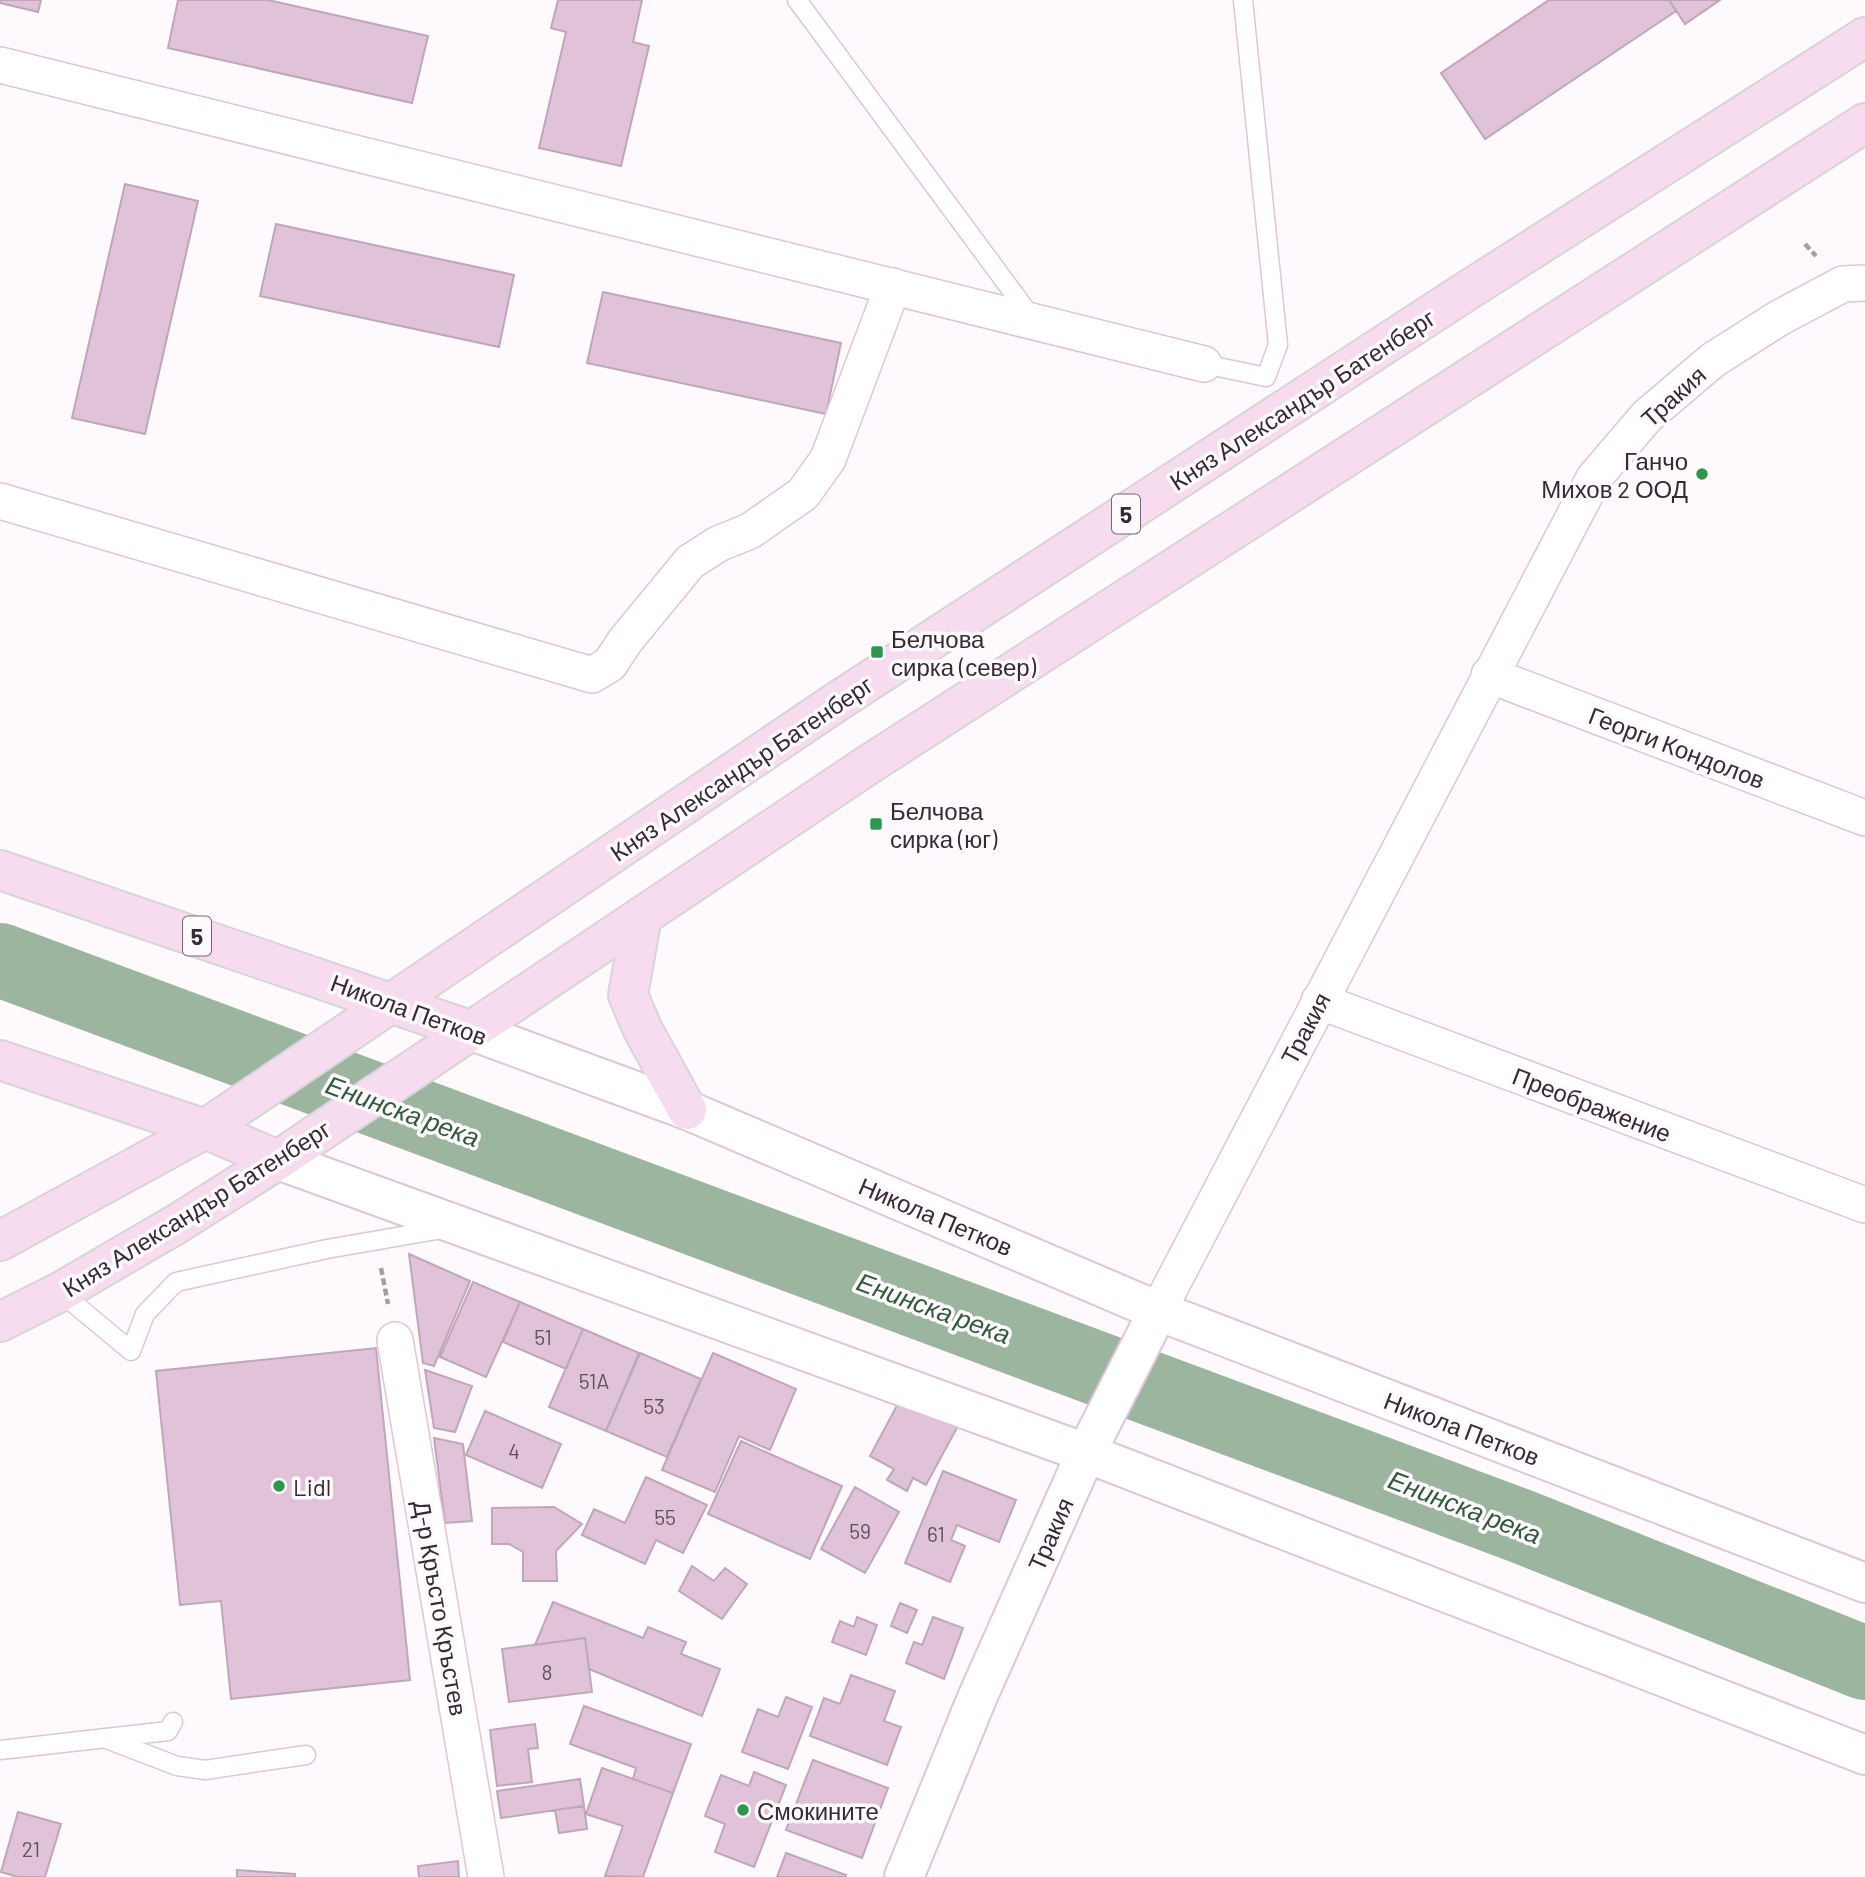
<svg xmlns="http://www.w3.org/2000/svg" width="1865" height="1877" font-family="Barlow,sans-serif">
<rect width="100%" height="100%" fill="#fef9fd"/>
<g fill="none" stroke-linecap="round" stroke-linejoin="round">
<path stroke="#9bb59f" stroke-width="74" d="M0,960l1518,565 347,138"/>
</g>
<path fill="#e0c3d8" stroke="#bfa7b9" stroke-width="2" d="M0,0h41l-3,12 -38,-9z
M178,0h90l160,36 -16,67 -244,-55z
M558,0h84l-9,42 16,4 -28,120 -82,-18 27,-116 -15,-4z
M1549,0h120l7,11 -191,128 -44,-66z
M1669,0h51l-35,24z
M125,184l73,17 -53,233 -73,-16z
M276,224l238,51 -15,72 -239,-51z
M603,292l238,51 -15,71 -239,-51z
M409,1254l61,27 -36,85 -11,-3z
M473,1282l47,20 -34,75 -46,-20z
M520,1302l63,27 -17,40 -63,-27z
M583,1329l56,24 -33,78 -57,-24z
M376,1348l34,332 -179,19 -10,-98 -41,4 -24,-234z
M640,1353l61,26 -34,78 -61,-26z
M713,1353l83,36 -26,61 -31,-14 -24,56 -53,-22z
M425,1370l47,16 -17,46 -21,-4z
M902,1396l56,30 -32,59 -13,-7 -6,13 -20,-11 7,-11 -24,-13z
M485,1411l76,33 -19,44 -76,-33z
M434,1438l29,6 9,77 -27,2z
M741,1441l101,45 -32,73 -102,-45z
M943,1471l73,29 -17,42 -42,-17 -6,15 14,6 -15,36 -45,-19z
M646,1477l61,28 -24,48 -27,-13 -11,24 -63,-29 12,-26 31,14z
M855,1487l44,25 -34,61 -44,-24z
M554,1507l28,17 -26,27 1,30h-34v-29l-14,-8h-17v-36z
M692,1566l22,15 11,-13 22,16 -25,35 -43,-28z
M553,1602l90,36 5,-11 38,15 -5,12 39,15 -18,47 -113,-47 -4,-31 -50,7z
M900,1603l17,7 -10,23 -16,-7z
M857,1617l20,8 -11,30 -34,-13 8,-21 14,6z
M933,1617l30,11 -19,51 -38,-16 8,-21 8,3z
M585,1638l7,54 -83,10 -7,-53z
M851,1675l44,16 -11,30 17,6 -14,38 -77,-29 14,-38 16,6z
M786,1697l26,10 -24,62 -46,-17 16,-43 20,8z
M584,1706l107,38 -18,49 -40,-14 3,-11 -66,-24z
M535,1724l3,24 -10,1 4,33 -35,4 -7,-56z
M813,1760l75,28 -26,70 -76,-28z
M602,1768l71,25 -30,84 -38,-1 18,-50 -37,-12z
M754,1772l32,13 -32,82 -39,-15 10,-28 -20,-8 16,-41 28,11z
M580,1779l4,27 -83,12 -4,-27z
M584,1806l3,23 -28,4 -4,-23z
M18,1812l43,12 -16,53h-27l-17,-5z
M786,1853l60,22 -1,2h-68z
M458,1861l1,16h-40l-1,-11z
M237,1870l58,4v3h-58z"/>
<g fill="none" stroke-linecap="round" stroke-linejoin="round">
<defs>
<path id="service" d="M797,0l235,318
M1204,364l62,13 12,-32 -35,-345
M60,1292l71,59 14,-37 31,-32 151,-33 115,-20
M104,1738l73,28 28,4 101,-15
M0,1750l168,-19 5,-9"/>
<path id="minor" d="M0,65l1204,299
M0,501l592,174 18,-11 15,-23 65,-79 28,-18 32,-13 53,-37 25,-35 65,-173
M1489,675l376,143
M1319,1001l546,204
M1158,1311l436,-833 53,-62 66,-56 66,-42 64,-34 22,-1
M395,1340l91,537"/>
<path id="tertiary" d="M904,1877l73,-179 109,-245 72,-142"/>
<path id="secondary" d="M472,1031l215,79 471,201 707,272
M278,1160l808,293 779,302"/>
<path id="primary" d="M0,870l472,161
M642,916l-14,79 15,35 44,80
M0,1060l205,69 73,31
M0,1241l205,-112 630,-426 627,-409 403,-257
M0,1322l60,-30 115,-67 103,-65 593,-397 994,-640"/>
</defs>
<use href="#service" stroke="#dfc5d8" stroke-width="21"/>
<use href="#minor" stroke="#dfc5d8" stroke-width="38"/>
<use href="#tertiary" stroke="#dfc5d8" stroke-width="42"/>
<use href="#secondary" stroke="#dfc5d8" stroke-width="42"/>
<use href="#primary" stroke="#d7d5d6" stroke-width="42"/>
<path stroke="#a59fa4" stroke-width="4.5" stroke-dasharray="7 3.5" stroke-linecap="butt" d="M1805,244l11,12
M381,1268l7,36"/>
<use href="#service" stroke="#fff" stroke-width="18"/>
<use href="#minor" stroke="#fff" stroke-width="35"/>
<use href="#tertiary" stroke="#fff" stroke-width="38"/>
<use href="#secondary" stroke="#fff" stroke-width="38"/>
<use href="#primary" stroke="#f7dcf0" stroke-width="38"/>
</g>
<g fill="#2e974e" stroke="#fef9fd" stroke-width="2.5">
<circle cx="1702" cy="474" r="7"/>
<rect x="870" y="645" width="14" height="14" rx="3.5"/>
<rect x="869" y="817" width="14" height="14" rx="3.5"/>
<circle cx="279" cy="1486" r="7"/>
<circle cx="743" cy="1810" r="7"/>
</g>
<g text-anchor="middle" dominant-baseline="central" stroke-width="7" stroke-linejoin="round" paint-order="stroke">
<g font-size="21" fill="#60525c">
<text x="543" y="1336">51</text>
<text x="594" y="1380">51A</text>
<text x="654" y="1405">53</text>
<text x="514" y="1450">4</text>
<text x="665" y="1516">55</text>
<text x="860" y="1530">59</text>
<text x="936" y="1533">61</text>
<text x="547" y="1671">8</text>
<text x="31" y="1848">21</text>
</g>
<g fill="#fef9fd" stroke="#716a70" stroke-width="2">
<rect x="1112" y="494.5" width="28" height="39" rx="5"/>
<rect x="183" y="916.5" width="28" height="39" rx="5"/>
</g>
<g font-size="23" font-weight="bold" fill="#352c33">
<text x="1126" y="514">5</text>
<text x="197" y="936">5</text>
</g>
<g font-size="24" fill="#352c33" stroke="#fef9fd">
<text transform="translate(1673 396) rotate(-42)">Тракия</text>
<text transform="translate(1302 399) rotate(-33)">Княз Александър Батенберг</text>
<text transform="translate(1677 747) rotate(21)">Георги Кондолов</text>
<text transform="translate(741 768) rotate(-34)">Княз Александър Батенберг</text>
<text transform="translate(409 1009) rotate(20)">Никола Петков</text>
<text transform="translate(1305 1028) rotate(-62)">Тракия</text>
<text transform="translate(1592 1104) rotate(21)">Преображение</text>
<text transform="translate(196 1208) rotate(-32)">Княз Александър Батенберг</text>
<text transform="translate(936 1216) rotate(23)">Никола Петков</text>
<text transform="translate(1462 1428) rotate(21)">Никола Петков</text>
<text transform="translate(1050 1534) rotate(-66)">Тракия</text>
<text transform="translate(441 1608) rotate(80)">Д-р Кръсто Кръстев</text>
</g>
<g font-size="24" fill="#352c33" stroke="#fef9fd" text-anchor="start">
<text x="1688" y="460" text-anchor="end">Ганчо<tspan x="1688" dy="28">Михов 2 ООД</tspan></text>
<text x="891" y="638">Белчова<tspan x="891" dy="28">сирка (север)</tspan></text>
<text x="890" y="810">Белчова<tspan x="890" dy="28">сирка (юг)</tspan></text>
<text x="293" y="1486">Lidl</text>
<text x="757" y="1810">Смокините</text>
</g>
<g font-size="26" font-style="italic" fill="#305b3a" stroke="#fef9fd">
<text transform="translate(403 1110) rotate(20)">Енинска река</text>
<text transform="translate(934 1307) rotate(20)">Енинска река</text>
<text transform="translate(1465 1506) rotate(21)">Енинска река</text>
</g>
</g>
</svg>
